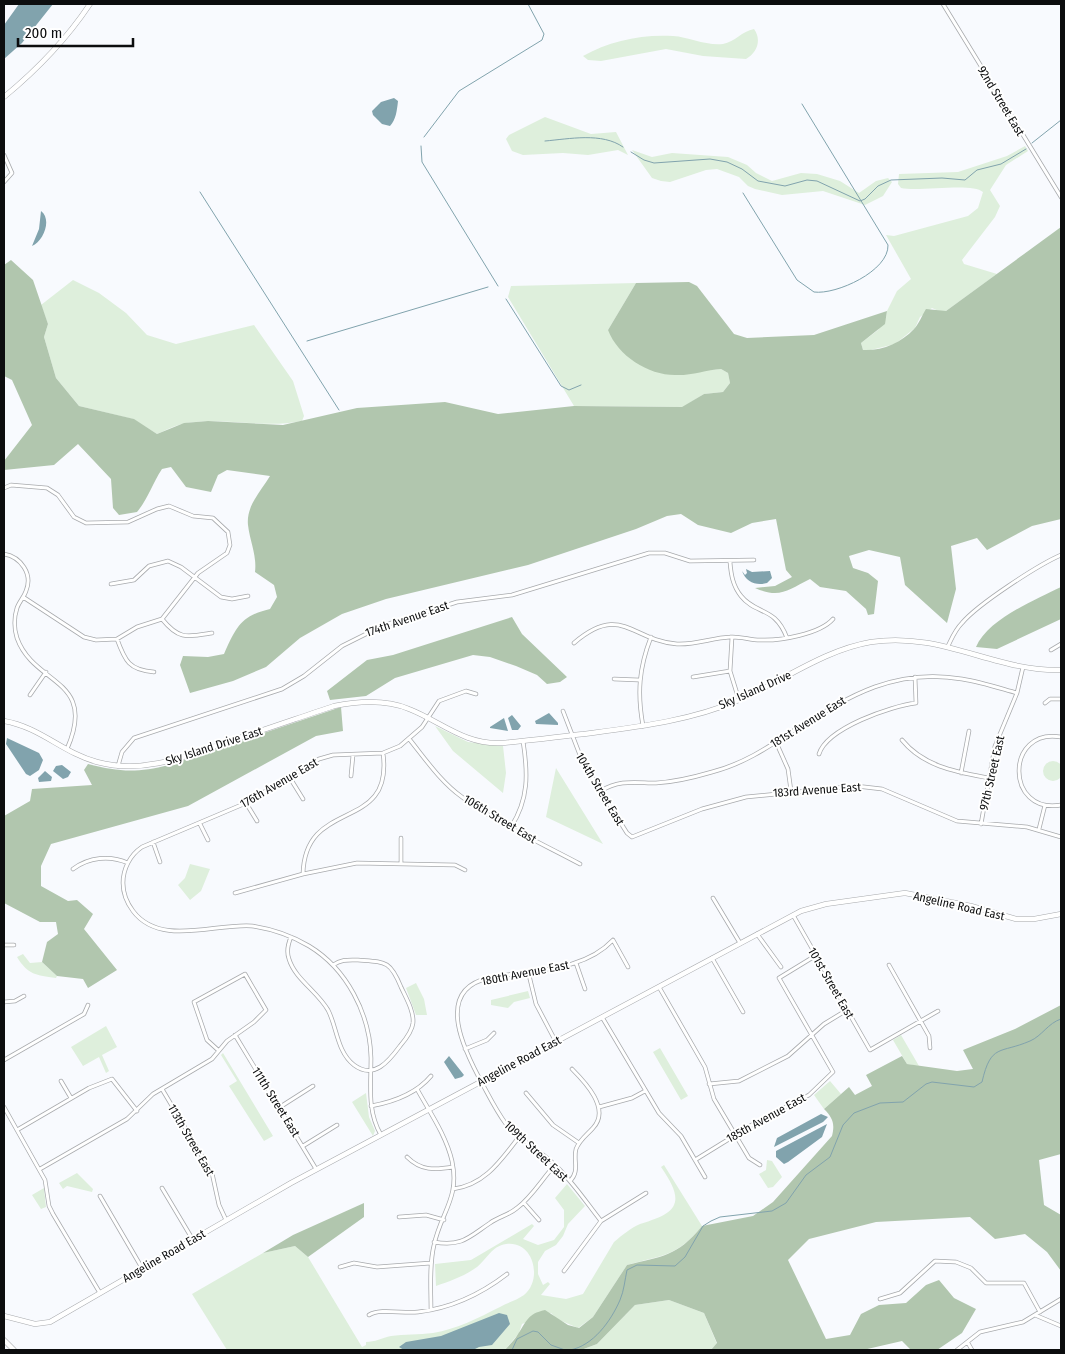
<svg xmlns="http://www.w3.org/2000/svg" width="1065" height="1354" font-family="'Fira Sans Condensed',sans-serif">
<rect width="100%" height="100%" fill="#f8fafe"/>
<path fill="#deefdc" d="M754,29c8,11 3,24 -8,30l-43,-3 -37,-7 -65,12 -13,-1 -5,-4c26,-15 59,-22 90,-20 16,1 33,10 50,8 12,-2 19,-13 31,-15z
M545,117l46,17 25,-2 12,23 -10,-5 -30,5 -25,-2 -40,2 -11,-4 -6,-12 3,-4z
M1025,146l3,5 -22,14 -16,25 10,16 -5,11 -33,43 2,4 33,10 -51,37 -5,1 -9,-4 -12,9 -5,11 -20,16 -24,6h-8l-2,-7 17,-13 8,-12 1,-7 10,-20 14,-12 -25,-44 8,1 74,-20 10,-8 5,-16c-11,-10 -63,0 -82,-4l-3,-4 1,-10 59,-2 49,-16z
M632,150l20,7 20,-4 56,4 19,8 9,8 16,8 29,-8 16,1 23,7 19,12 17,-12 12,-3 4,4 -9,14 -18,9 -42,-14 -41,4 -27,-6 -7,-3 -9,-9 -22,-8 -11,1 -36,12 -9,-1 -9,-3z
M73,280l26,13 27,20 21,22 29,9 78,-19 39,56 11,35 -2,5c-38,8 -77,-4 -116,2 -10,2 -20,7 -29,11l-24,-15 -54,-13 -23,-28 -12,-41 4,-13 -7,-19z
M636,283l-28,47 96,40 17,-1 7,4 2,10 -7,9 -19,2 -21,13 -109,-1 -66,-109 3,-11z
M435,726l33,16 35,4 3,27 -3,20 -50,-42z
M1043 771a10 10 0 1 1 20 0a10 10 0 1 1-20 0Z
M556,768l47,76 -57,-27z
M190,864l20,5 -9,22 -11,9 -12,-15 7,-7z
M23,954l7,9 12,-1 15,14 -1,2c-20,-3 -28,-3 -39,-21z
M416,983l8,16 3,16h-11l-10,-27z
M528,991l2,7 -16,4 -6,6 -17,-3v-5z
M106,1026l11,21 -15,8 7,16 -3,2 -7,-16 -16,9 -12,-19z
M901,1035l18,31 -12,-2 -14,-24z
M660,1048l28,48 -7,4 -28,-48z
M223,1053l50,83 -9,5 -35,-55 8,-5 -16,-26z
M830,1081l11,13 -17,15 -10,-14z
M366,1093l3,24 6,14 -2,5 -21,-34z
M767,1160l5,1 10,16 -9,10 -5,1 -9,-14 7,-4z
M664,1165l38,61c-25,31 -40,29 -75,39l-34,52 -15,11 -21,-9 -6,-6 -29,11 -3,9 -14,17h-278l-35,-56 71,-41 32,-7 13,11 54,90 4,-2v-3c9,0 16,-4 25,-6 13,-2 28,-1 42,-3 24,-4 45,-15 67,-26 7,-4 17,-7 24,-12 19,-15 10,-55 -18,-51 -14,2 -19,15 -29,23 -12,9 -27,14 -41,19l-1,-22 36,-4 61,-36 2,2 -11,13 15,6 16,-5 10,-13v-17l-9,-12 12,-14 18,22 -17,18 -5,12 -7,9 -11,6 -7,11v12l5,11 5,-3 2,2 -9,11 25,4 17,-5 31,-52c7,-6 18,-15 26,-18 38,-11 46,-21 21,-57z
M77,1173l16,16 -1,3 -25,-6 -4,3 -4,-6z
M44,1188l2,19 -5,2 -9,-14z
M669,1300l35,13 13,31 -6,6h-130l16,-6 38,-39z"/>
<path fill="#b1c6ae" d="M1061,227v292l-29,7 -45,24 -10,-12 -26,8 5,43 -9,34 -42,-38 -5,-28 -31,-7 -20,6 4,12 15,5 10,8 -4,33 -6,1 -2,-6 -20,-18 -26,-4 -10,-8c-22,11 -30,20 -55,9l20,-2 17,-9 -6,-7 -10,-51 -24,4 -21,10 -33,-8 -17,-11 -14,2 -31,13 -108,36 -142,34 -44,15 -42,24 -34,29 -33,14 -43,12 -10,-28 3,-9 25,1 16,-3c12,-26 16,-38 46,-45l7,-12 -3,-12 -19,-13c2,-17 -5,-30 -7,-47 -2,-19 13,-34 22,-49l-43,-6 -9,5 -7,17 -25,-5 -15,-20 -9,2c-10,15 -14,30 -25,43l-18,3 -6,-7 -2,-29 -33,-35 -24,21 -50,5v-9l28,-36 -20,-45 -8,-4v-111l7,-5 22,20 15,44 -4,13 12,41 23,28 55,13 23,15 27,-11 24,-2 75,4 74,-17 88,-6 53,12 76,-8 108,1 22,-13 19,-2 7,-9 -2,-10 -7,-4c-15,1 -31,7 -46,6 -27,0 -57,-19 -67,-45l28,-47 53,-1 8,4 37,48 13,4 67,-3 73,-24 -2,13 -24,19 2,7c19,1 38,-7 51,-21 5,-5 8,-14 12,-20l20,2z
M1061,587v32l-64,30 -21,-2c12,-28 59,-47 85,-60z
M512,617l10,17 45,43 -7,5 -13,2 -10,-9 -21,-9 -26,-9 -17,-2 -78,23 -29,18 -36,4 -3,-9 40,-31 26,-5z
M341,707l2,24 -27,5 -128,70 -137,38 -10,22v20l27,15 9,-1 16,14 -9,15 33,41 -29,18 -5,-9 -26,-3 -15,-14 5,-20 11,-8 -2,-12h-16l-36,-19v-87l26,-15 2,-12 60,-4 -8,-15 4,-6c31,8 49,9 81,1z
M1061,1005v149l-22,6 5,45 17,10v56l-14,-19 -22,-18 -30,5 -25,-22 -94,5 -67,17 -21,21 38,79 24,-4 11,-21 18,-9 27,-2 20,-18 13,-5 15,18 22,11 -14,24 -25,17h-26l-9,-9 -39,9h-152l6,-7 -13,-30 -35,-13 -34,5 -38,39 -16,6h-76c4,-5 10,-10 13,-16 9,-13 9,-20 27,-24l23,15 11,3 14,-11 34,-52c35,-9 50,-8 75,-39l51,-10 20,-14 59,-66c3,-12 1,-18 -8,-27l25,-22 6,8 17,-9 -6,-11 36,-19 5,8 50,7 16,-2 -10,-19 52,-21z
M364,1203v14l-56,40 -13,-11 -32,7 30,-18z"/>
<path fill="#81a3ad" d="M19,4h34l-31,39 -18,16v-34z
M394,98l4,3c-1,9 -2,19 -8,25l-8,-2 -9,-9 -1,-4 9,-9z
M41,211c11,8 3,30 -9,35l7,-17z
M746,569l6,3 18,-1 2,7 -5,5c-11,3 -21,-1 -25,-12l3,4 2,-2z
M549,713l9,10v2l-22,-1 -1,-3z
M512,715l9,11 -3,4h-6l-4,-12z
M504,718l4,13 -18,-3v-1z
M7,738l32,15 4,7 -4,10 -9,6 -4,-2 -20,-30z
M62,765l9,7 -3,5 -5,2 -10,-8 3,-5z
M45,771l7,6 -1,4 -12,1 -1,-4z
M449,1056l15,19 -2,2 -7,2 -11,-17z
M821,1114l7,3 -5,5 -49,25 3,-9z
M827,1124l-5,13 -34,25 -4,2 -8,-7v-6z
M499,1313l8,2 3,9 -18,21 -13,2 -6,3h-69l-5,-3 7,-5 35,-6z"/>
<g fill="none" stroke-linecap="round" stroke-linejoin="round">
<path stroke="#81a3ad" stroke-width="1" d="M424,137l35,-46 83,-51 2,-6 -16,-30
M545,141c24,-2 57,-9 78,6
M1032,143l29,-23
M421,146l1,16 76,124
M631,152l13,8 10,3 56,-4 17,3 15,7 16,12 27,5 22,-6 10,1 43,20 5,-2 13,-13 13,-6 51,-2 23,2 12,-10 24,-6 25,-15
M200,192l139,218
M743,193l54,87 17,12c22,3 75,-21 74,-47l-86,-141
M506,299l55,87 8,4 12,-5
M307,341l181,-54
M512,1350l5,-11 16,-8 5,1 13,13 14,5
M570,1350c23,-4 41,-29 50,-50 4,-9 5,-21 7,-30l10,-5 38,1 10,-9 18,-31 8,-5 9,-4 52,-6 14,-8 20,-28 24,-18 13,-32 11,-12 26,-10 23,-1 23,-18 6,-2 42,5 8,-5c9,-39 18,-28 48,-41 12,-5 18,-18 31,-22"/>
<defs>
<path id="street" d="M943,4l118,193
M4,155l8,18 -8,9
M4,488l7,-3 36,3 11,7 16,22 12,6 42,-1 29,-13 12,-3 24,10 20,2 15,14 2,13 -3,8 -29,20 -36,46 -25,8 -20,12 -21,1 -12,-3 -61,-40
M4,554c17,3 29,20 22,37 -2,6 -7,11 -9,17 -3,9 -3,21 0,30 17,48 81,40 50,111
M730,562c1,13 3,24 11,34 15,19 34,10 46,42
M111,584l23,-4 15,-14 19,-5 13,6 40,30 11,2 16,-3
M162,619c17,21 25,18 50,14
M732,637l-2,34 9,29
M117,639c8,22 12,31 37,33
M574,643c47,-40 57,-3 103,1 18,1 35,-6 53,-7 10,-1 20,3 30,3 20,1 60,-6 73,-21
M948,646c4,-8 7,-16 14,-23 16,-19 76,-58 99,-68
M1051,650l10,-6
M693,677l37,-6
M614,679l25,1
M30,695l16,-23
M1045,703l5,-4h11
M563,711l20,52 44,70 5,4 70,-28 44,-12 110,-11 26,3 75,32 70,6 34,10
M643,726c-6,-33 -4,-58 8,-89
M1061,737c-56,-10 -56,78 0,68
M410,740c16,20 31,42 52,57 36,27 79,46 118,67
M902,740c22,27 55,32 87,38
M776,742l12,27 3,22
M819,754c8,-26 72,-48 97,-51l-1,-26
M118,766l4,-14 12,-14 148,-49 22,-13 38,-30 40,-20 75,-24 55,-7 137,-42h16l25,8 64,-1
M961,773l8,-42
M351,776l2,-21
M290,778l13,21
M601,791c18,-12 36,-8 55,-8 19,-1 39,-6 56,-11 31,-8 55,-24 81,-41 55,-34 101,-64 169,-52 19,3 37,9 55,14
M246,803l11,18
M200,824l8,16
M981,824l14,-78 22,-53 6,-26
M511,827c18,-28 17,-54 12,-86
M1039,829l6,-24
M153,842l7,20
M401,862v-24
M73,869c16,-12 37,-14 55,-6
M303,874c2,-78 91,-40 80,-121
M235,893l68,-19 54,-11 98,2 10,5
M713,898l27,45
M793,915l77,135 68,-39
M757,934l24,33
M291,937c-3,7 -5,14 -2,22 6,20 28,32 39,51 9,17 9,42 26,55 20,15 35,-4 46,-19 5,-6 12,-14 13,-23 1,-12 -7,-25 -12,-36 -11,-27 -16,-25 -43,-27 -10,0 -16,-1 -25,5
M4,945h10
M712,958l31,54
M576,963l9,26
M889,965l40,71 1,12
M528,971l8,33 20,38
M659,987l46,80 9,32 35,59 11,7
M4,1002l11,-1 9,-5
M602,1017l57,96 22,23 24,41
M235,1035l81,134
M465,1049l22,-9 7,-7
M4,1060l80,-46 4,-9
M61,1081l10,17
M709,1084l30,-3 49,-25 36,-32 23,-14
M162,1089l50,84 7,32 7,15
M417,1089c12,22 29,46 35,72 8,37 -11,51 -18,84 -5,21 -3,44 -3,65
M526,1093l27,32 26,18
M371,1106c22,-4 45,-12 60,-30
M4,1107l41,73 4,26 4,8 47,79
M280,1107l33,-21
M599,1107l33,-9 13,-7
M17,1130l72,-42 23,-9 25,32
M381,1135c-14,-24 -10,-50 -10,-77 -1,-44 -24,-89 -62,-112 -17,-10 -37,-17 -57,-20 -37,-3 -92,21 -119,-15 -6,-8 -10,-18 -10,-28 0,-14 7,-28 19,-36l104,-44 73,-44 14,-4 50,-2 17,-7 22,-19 17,-26 27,-10 10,3
M303,1146l34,-21
M407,1157c14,14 28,13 46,10
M695,1160l60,-37 54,-28 24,-23 -54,-94 36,-22
M40,1169l87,-50 26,-25 59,-35 15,-18 27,-19 12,-12 -21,-36 -51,28 13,38 11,10
M570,1181c10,-10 3,-20 6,-32 4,-10 11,-14 17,-21 18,-19 -8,-46 -21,-59
M162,1188l31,52
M453,1189c32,-4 48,-29 66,-52
M100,1196l42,72
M524,1203l15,17
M399,1217l27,-2 18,5
M601,1221c-15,-19 -28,-39 -46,-56 -15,-15 -35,-24 -49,-41 -9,-12 -16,-26 -23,-39 -17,-31 -51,-95 6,-107 41,-9 93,-5 124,-38l15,27
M434,1242c28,5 35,-5 56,-19 8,-6 19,-8 27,-15 15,-11 25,-29 38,-43
M340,1267l14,-4 23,4 54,-4
M564,1271l37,-50 45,-28
M880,1299l20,-6 35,-32 21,1 15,6 15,15h38l16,29
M369,1315c11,-7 35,-1 49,-3 34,-4 63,-18 89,-38
M1035,1315l26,11
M968,1343l4,7
M957,1350l23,-18 43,-10 38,-23"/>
<path id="secondary" d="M4,97c34,-28 62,-57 86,-93
M4,721c36,6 59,32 93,41 48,13 92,-7 136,-22 34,-11 68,-23 101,-34 25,-5 51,-7 75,3 31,12 56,36 92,34 28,-2 55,-6 83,-9 53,-7 106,-13 155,-34 44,-19 85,-50 132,-58 71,-11 124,30 190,28
M4,1316l31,8 15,-2 241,-139 510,-272 25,-7 79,-11 66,13 45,13h18l27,-5
M4,1340l10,10"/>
</defs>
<use href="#street" stroke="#a8aaad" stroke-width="4.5"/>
<use href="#secondary" stroke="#a8aaad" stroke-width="5.5"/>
<use href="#street" stroke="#fff" stroke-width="3"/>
<use href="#secondary" stroke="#fff" stroke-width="4.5"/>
</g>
<g text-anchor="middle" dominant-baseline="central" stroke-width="4" stroke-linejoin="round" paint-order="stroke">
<g font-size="12" fill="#0c0d0e" stroke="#fff">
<text transform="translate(1001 101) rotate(59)">92nd Street East</text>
<text transform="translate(407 619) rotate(-19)">174th Avenue East</text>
<text transform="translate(755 690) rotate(-24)">Sky Island Drive</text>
<text transform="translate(808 722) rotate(-32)">181st Avenue East</text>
<text transform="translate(214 746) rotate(-18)">Sky Island Drive East</text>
<text transform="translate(992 773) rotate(-77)">97th Street East</text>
<text transform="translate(279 783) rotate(-30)">176th Avenue East</text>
<text transform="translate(600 789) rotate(59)">104th Street East</text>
<text transform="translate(817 790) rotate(-4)">183rd Avenue East</text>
<text transform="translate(500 819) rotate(31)">106th Street East</text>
<text transform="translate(959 906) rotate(13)">Angeline Road East</text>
<text transform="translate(525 973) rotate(-11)">180th Avenue East</text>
<text transform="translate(831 983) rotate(60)">101st Street East</text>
<text transform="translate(519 1061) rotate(-28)">Angeline Road East</text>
<text transform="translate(276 1102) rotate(58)">111th Street East</text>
<text transform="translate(766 1118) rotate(-29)">185th Avenue East</text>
<text transform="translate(191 1140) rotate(60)">113th Street East</text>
<text transform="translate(536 1151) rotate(43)">109th Street East</text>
<text transform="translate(164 1256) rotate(-30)">Angeline Road East</text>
</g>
</g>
<rect width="1065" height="1354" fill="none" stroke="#0c0d0e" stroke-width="10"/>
<path d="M18 38v8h115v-8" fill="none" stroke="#0c0d0e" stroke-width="2.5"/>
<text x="25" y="38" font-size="15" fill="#0c0d0e" stroke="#ffffff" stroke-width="4" paint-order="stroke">200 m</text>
</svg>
